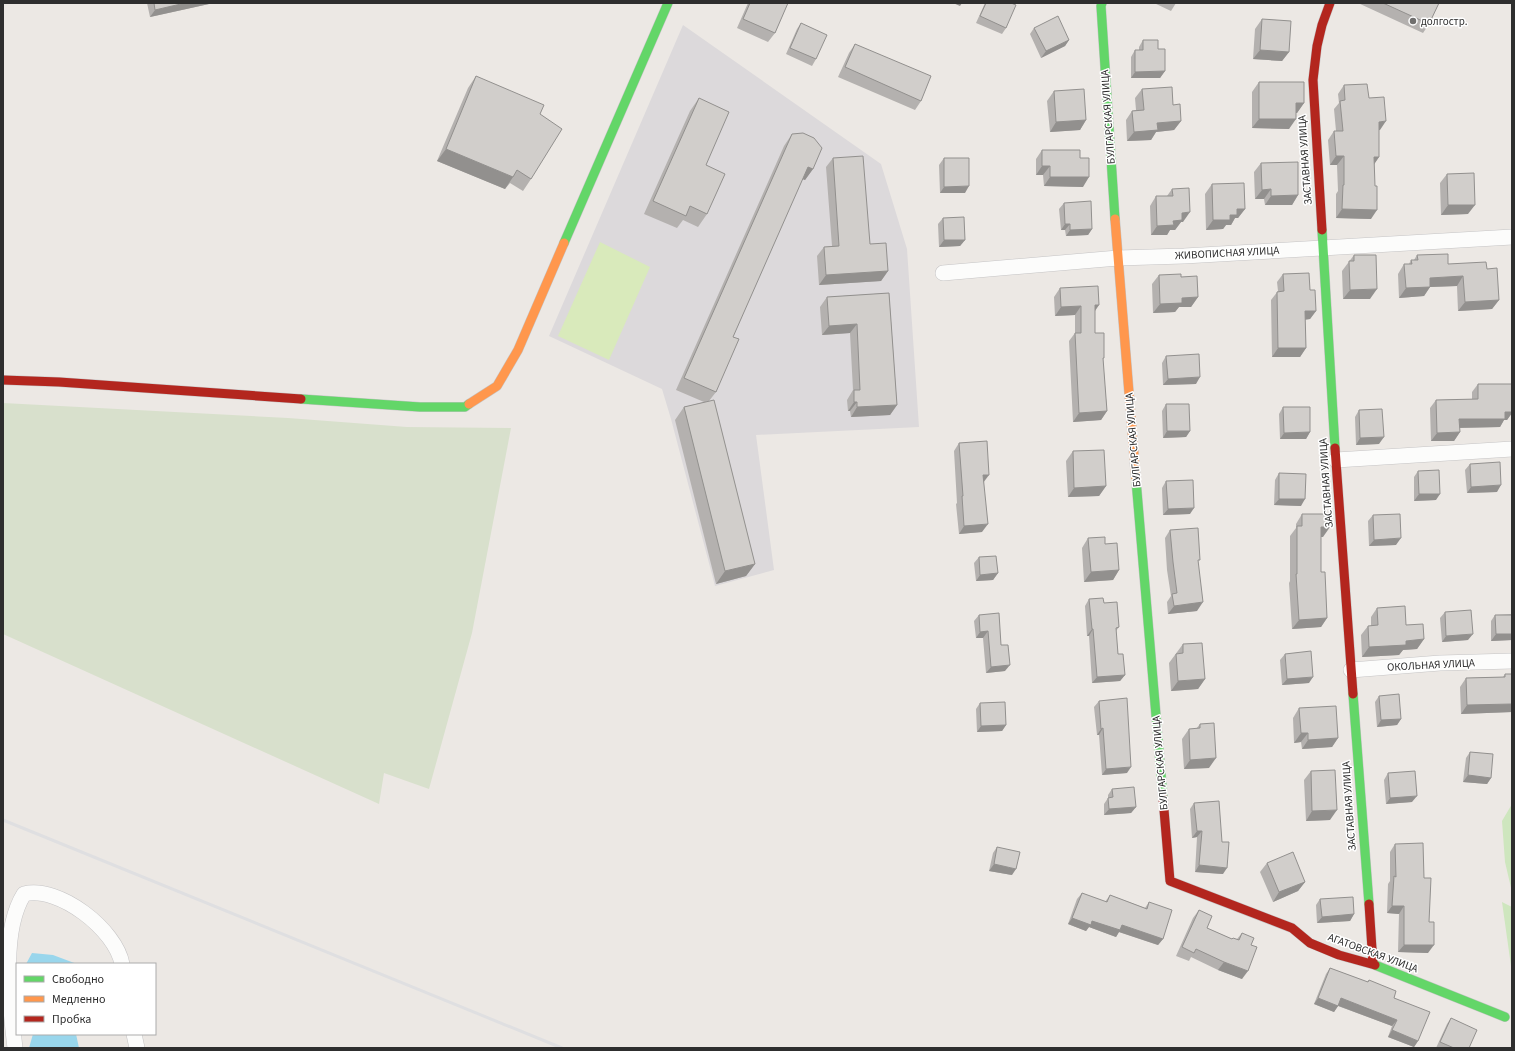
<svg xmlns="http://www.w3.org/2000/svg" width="1515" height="1051" font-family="'Source Sans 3',sans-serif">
<rect width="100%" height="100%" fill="#ece8e4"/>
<path fill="#dcd9db" d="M683,25l198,139 26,85 12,178 -163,8 18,135 -59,16 -44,-167 -9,-30 -113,-53z"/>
<path fill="#cee6be" d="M1512,804v88l-7,-30 -3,-41z
M1502,902l10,5v66z"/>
<path fill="#d8e0cc" d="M3,403l285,15 119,9 104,1 -39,205 -43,156 -45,-16 -5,31 -376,-170z"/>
<path fill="#d9eabb" d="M600,242l50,25 -41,93 -51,-24z"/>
<path fill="#99d6ec" d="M32,953l21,2 24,9h-51z
M33,1034h43l3,14h-50z"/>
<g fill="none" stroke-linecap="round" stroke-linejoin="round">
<defs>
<path id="street" d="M943,273l175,-15 66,-2 328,-19
M1336,460l176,-11
M1351,670l89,-7 72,-2
M134,1034l3,14
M15,1048c-5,-45 -15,-116 9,-154 35,-9 92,36 98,70"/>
<path id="fast" d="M1102,3l-1,3 14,213
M1322,230l13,218
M564,243l104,-240
M301,399l119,8h45l4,-3
M1136,480l27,318
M1353,694l16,210
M1375,965l130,52"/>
<path id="slow" d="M1115,219l21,261
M469,404l28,-18 21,-36 46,-107"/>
<path id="jam" d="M1322,230l-9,-150 4,-34 5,-21 8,-22
M3,380l56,2 242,17
M1335,448l18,246
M1163,798l7,83 122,47 18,15 29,12 36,10
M1369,904l4,60"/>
</defs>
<use href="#street" stroke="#c5c4c5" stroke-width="16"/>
<use href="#fast" stroke="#c5c4c5" stroke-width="10"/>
<use href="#slow" stroke="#c5c4c5" stroke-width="10"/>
<use href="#jam" stroke="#c5c4c5" stroke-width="10"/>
<use href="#street" stroke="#fcfcfb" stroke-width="15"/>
<use href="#fast" stroke="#63d668" stroke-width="9"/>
<use href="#slow" stroke="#ff974d" stroke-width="9"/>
<use href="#jam" stroke="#b3261e" stroke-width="9"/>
<path stroke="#dfdfe1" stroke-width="3" d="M3,820l559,228"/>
</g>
<path fill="#b4b1af" d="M147,3h62v1l-59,13z
M748,3h40l-13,30 -7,9 -31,-14z
M985,3h26l-5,25 -4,6 -26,-11z
M1154,3h22l-5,8z
M1358,3h81l-10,21 -6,9z
M1262,19l27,33 -7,9 -29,-2 2,-30z
M801,23l15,36 -4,7 -26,-12 11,-25z
M1034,28l35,12 -4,6 -24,12 -11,-24z
M1143,40l15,9 7,22 -5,7h-29v-21l4,-7h4v-3z
M855,44l66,57 -6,9 -77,-33 11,-24z
M476,76l64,38 -9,65 -8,12 -13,-8 -5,6 -68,-28 31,-73z
M1259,82l45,21 -7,10h-1l-7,16 -37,-1v-36z
M1344,85l25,13 11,32h-1v27l-5,7 -3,55 -35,-1v-24l2,-3 -1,-26h-7l-2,-25 6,-9h2l-2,-22 5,-6 -1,-9z
M1142,89l31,16 8,16 -7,9 -18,2 -5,8 -24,1 -1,-21 6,-9 4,-1 -1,-12z
M1054,91l32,29 -6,10 -30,2 -3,-31z
M699,98l7,67 1,49 -9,13 -15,-7 -6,8 -33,-14 46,-103z
M792,134l21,35 -8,11 -3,-1 -69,158 -17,55 -7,9 46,163 -9,12 -30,8 -41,-164 9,-13 20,-5 -28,-12 108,-244z
M1042,150l38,8 3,29 -39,-1 -1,-11h-7v-16z
M833,158l37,86 18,27 -7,10 -62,4 -2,-29 7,-9 8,-1 -6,-79z
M944,158l21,35h-25l-1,-28z
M1261,163l37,32 -6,10h-27l-1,-6h-9l-1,-27z
M1447,174l21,40 -27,1 -1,-32z
M1212,184l33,25 -7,9h-3l-4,7h-5l-3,4 -17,1 -1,-36z
M1172,189l11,33h-2l-6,8h-5l-3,5h-16l-1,-29 6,-10h11z
M1064,203l28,26 -4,6 -22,1 -1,-6h-4l-2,-21z
M943,218l22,22 -5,6 -21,1 -1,-23z
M1354,255l16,44h-27l-1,-28z
M1417,255l31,9 39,5 12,31 -7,9 -34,2 -1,-25 -27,1 -6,9 -25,2 -1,-24 6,-10h5l2,-4h3z
M1283,274l27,16 6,21 -6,8 -5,1 1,28 -6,9h-28l-1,-57 7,-9 -1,-9z
M1159,275l22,2 17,20 -7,10h-12l-4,5 -22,1 -1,-29z
M1060,288l35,23v22l8,27 4,51 -6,9 -28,2 -4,-81 6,-8v-18l-20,1 -1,-19z
M889,293l8,112 -7,10 -39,2 -1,-6h-2l-1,-11 6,-10 -3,-57 -28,2 -2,-28 7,-10z
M1166,356l30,28 -33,1 -1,-22z
M1478,384h34v29l-5,7h-3l-4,7 -41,1 1,4 -6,9h-23l-1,-33 6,-8 36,-1v-7z
M1166,404l24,27 -4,6 -23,1 -1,-27z
M1283,407l27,25 -4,7h-26l-1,-25z
M1359,410l20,34 -23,1 -1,-28z
M959,443l25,39 -2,50 -23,2 -3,-30 1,-1 -3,-52z
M1073,451l33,35 -7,10 -31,1 -2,-36z
M1470,464l27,28 -30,1 -2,-23z
M1418,471l18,29 -22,1v-24z
M1279,473l22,33 -27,-1 1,-25z
M1166,481l24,33 -27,1 -1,-27z
M1302,514l21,23h-2v35l6,46 -6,9 -29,2 -3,-46 1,-2v-45l6,-8v-4z
M1373,515l23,30 -27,1 -1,-25z
M1170,530l28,34 -1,47 -29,3 -1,-12 4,-6 -4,-26 -2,-32z
M1088,538l17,6 14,26 -6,10 -29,2 -2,-34z
M979,557l19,16 -5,7 -17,1 -2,-18z
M1089,599l15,4 15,24 -3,4 2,23 7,21 -5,6 -28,2 -3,-47h-2l-2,-30z
M1377,608l29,17 18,14 -7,10 -14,1 -4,5 -37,2 -1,-22 7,-9h3v-9z
M1445,612l23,28 -26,2 -2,-24z
M1512,614v26l-21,1v-20l4,-6z
M979,615l22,30 4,26 -19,2 -3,-35h-7l-2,-17z
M1183,644l22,35 -7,10 -27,2 -2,-28z
M1285,654l24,29 -27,2 -2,-25z
M1505,674h7v38l-51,2 -1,-27 6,-9 37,-1z
M1379,696l22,23 -4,6 -20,2 -2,-25z
M1099,701l28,72 -25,2 -3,-40h-2l-3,-28z
M980,703l26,22 -4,6 -25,1 -1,-23z
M1299,708l39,30 -6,9 -30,2 -1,-7 -7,1 -1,-25z
M1200,724l9,44 -25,1 -2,-30 7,-10h7z
M1470,752l21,26 -4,6 -24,-2 3,-24z
M1311,771l19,49 -24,1 -2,-41z
M1388,773l24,29 -26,2 -2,-24z
M1112,789l24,18 -5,6 -27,2v-11l4,-6v-3z
M1194,803l29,71 -28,-2 2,-35 -5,1 -2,-29z
M1395,844l29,34 5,44 -1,31 -30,-1 1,-38 -12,-1 1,-29 2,-3v-29z
M997,847l15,28 -23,-4 4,-18z
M1267,863l38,19 -7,9 -25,11 -13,-30z
M1082,893l23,9 5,-7 35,13 4,-6 14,37 -5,6 -39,-13 -3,5 -27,-10 -3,4 -18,-7 9,-25z
M1320,899l34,15 -4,7 -33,2 -1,-18z
M1199,910l8,18 25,11h5l5,-6 9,12 -9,34 -24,-9 -27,-13 -2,4 -13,-5 17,-38z
M1330,968l37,14 2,-2 25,18 24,43 -4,6 -26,-10 4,-11 -54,-20 -4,6 -20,-8 12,-30z
M1451,1018l18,30h-33l11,-24z"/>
<path fill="#92908e" d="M185,3h24v1l-59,13 5,-7z
M953,3h9l-2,3z
M1069,40l-4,6 -24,12 5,-7z
M1260,50l29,2 -7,9 -29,-2z
M1165,71l-5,7h-29l4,-6z
M1296,103h8l-7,10h-8z
M1259,119h37l-7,10 -37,-1z
M1086,120l-6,10 -30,2 6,-10z
M1181,121l-7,9 -18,2 -5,8 -24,1 7,-9 23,-9z
M1386,121l-6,9 -8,1 7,-9z
M446,149l67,28 -8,12 -68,-28z
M1336,156h8l-7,9h-7z
M1374,157h5l-6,9z
M1042,166h8l-7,9h-7z
M808,167l5,2 -8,11 -5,-2z
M1050,177h39l-6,10 -39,-1z
M969,186l-4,7h-25l4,-6z
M1271,189l-7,10h-9l7,-9z
M1298,195l-6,10h-27l6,-9z
M1448,205h27l-7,9 -27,1z
M1237,209h8l-7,9h-3l-4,7h-5l-3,4 -17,1 7,-10z
M1342,209l35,1 -6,9 -35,-1z
M1190,212l-7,10h-2l-6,8h-5l-3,5h-16l6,-9 16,-5 9,-8z
M1065,224h5l-5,6h-4z
M1092,229l-4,6 -22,1 4,-6z
M944,240h21l-5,6 -21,1z
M888,271l-7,10 -62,4 7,-10z
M1463,276l-6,10 -27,1 -6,9 -25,2 7,-10 24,-10z
M1377,289l-7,10h-27l7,-9z
M1198,297l-7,10h-12l-4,5 -22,1 7,-9 22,-6z
M1499,300l-7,9 -34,2 7,-9z
M1095,305h4l-6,9z
M1081,306l-6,9 -20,1 6,-9z
M1305,311h11l-6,8 -11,1z
M857,324l-7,9 -28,2 7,-9z
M1278,348h28l-6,9h-28z
M1200,377l-4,7 -33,1 5,-6z
M854,402h3l-7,9h-2z
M897,405l-7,10 -39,2 6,-10z
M1107,411l-6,9 -28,2 6,-9z
M1505,412h7v1l-5,7h-3l-4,7 -47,1 6,-9z
M1167,431h23l-4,6 -23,1z
M1310,432l-4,7h-26l4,-6z
M1460,432l-6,9h-23l6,-8z
M1384,437l-5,7 -23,1 4,-7z
M983,475h6l-6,8z
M1501,485l-4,7 -30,1 4,-6z
M1106,486l-7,10 -31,1 6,-9z
M1419,494h21l-4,6 -22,1z
M1279,499h26l-4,7 -27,-1z
M1194,508l-4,6 -27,1 5,-6z
M988,524l-6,8 -23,2 5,-8z
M1321,527h9l-7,10h-9z
M1401,538l-5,7 -27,1 5,-6z
M755,564l-9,12 -30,8 9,-13z
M1119,570l-6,10 -29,2 7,-10z
M998,573l-5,7 -17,1 4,-6z
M1203,602l-6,9 -29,3 6,-8z
M1327,618l-6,9 -29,2 7,-9z
M1092,629h1l-4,7h-2z
M988,631l-5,7h-7l4,-6z
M1473,634l-5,6 -26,2 4,-6z
M1496,634h16v6l-21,1z
M1424,639l-7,10 -14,1 -4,5 -37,2 7,-10 37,-6z
M1010,665l-5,6 -19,2 5,-6z
M1125,675l-5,6 -28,2 5,-6z
M1313,677l-4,6 -27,2 5,-6z
M1205,679l-7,10 -27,2 7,-10z
M1512,704v8l-51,2 6,-9z
M1401,719l-4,6 -20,2 4,-7z
M1006,725l-4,6 -25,1 4,-6z
M1103,728l-4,7h-2l4,-6z
M1301,733h7l-7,9 -7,1z
M1338,738l-6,9 -30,2 6,-9z
M1216,758l-7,10 -25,1 6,-9z
M1131,767l-4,6 -25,2 4,-6z
M1468,775l23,3 -4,6 -24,-2z
M1417,796l-5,6 -26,2 4,-6z
M1136,807l-5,6 -27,2 5,-6z
M1337,810l-7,10 -24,1 6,-10z
M1197,831h5l-5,6 -5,1z
M994,864l22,5 -4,6 -23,-4z
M1199,865l28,3 -4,6 -28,-2z
M1305,882l-7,9 -25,11 6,-10z
M1392,906h12l-5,8 -12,-1z
M1354,914l-4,7 -33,2 5,-6z
M1072,918l50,7 41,14 -5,6 -39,-13 -3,5 -27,-10 -3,4 -18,-7z
M1404,945h30l-6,8 -30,-1z
M1224,962l24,9 -6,8 -24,-9z
M1318,998l20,8 -4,6 -20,-8z
M1341,998l56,22 -5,6 -56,-21z
M1392,1030l26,11 -4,6 -26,-10z"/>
<path fill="#d1cecb" stroke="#92908e" d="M154,3h31l-30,7z
M750,3h38l-13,30 -32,-14z
M986,3h25l5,2 -10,23 -26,-12z
M1383,3h56l-10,21z
M1058,16l11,24 -23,11 -12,-23z
M1262,19l29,2 -2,31 -29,-2z
M801,23l26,12 -11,24 -26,-11z
M1143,40h15v9h7v22l-30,1v-22h8z
M855,44l76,32 -10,25 -76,-34z
M476,76l68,29 -4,9 22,15 -31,50 -14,-9 -4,7 -67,-28z
M1259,82h45v21h-8v16h-37z
M1367,84l2,14 15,-1 2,24 -7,1v35h-5l1,29h2v24l-35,-1 1,-24h1v-29h-8l-2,-25h9l-3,-30 5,-1 -1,-15z
M1172,87l1,18 7,-1 1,17 -24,2 1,7 -24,2 -2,-21 12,-1 -2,-21z
M1084,89l2,31 -30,2 -2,-31z
M699,98l30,14 -23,53 19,9 -18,40 -17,-8 -4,10 -33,-15z
M803,133l11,5 8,10 -9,21 -5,-2 -75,170 6,2 -23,53 -32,-14 108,-244z
M1042,150h38v8h9v19h-39v-11h-8z
M863,156l7,88 16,-1 2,28 -62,4 -2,-28 15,-1 -6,-88z
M944,158h25v28l-25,1z
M1298,162v33l-27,1v-7l-9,1 -1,-27z
M1474,173l1,32h-27l-1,-31z
M1244,183l1,26h-8v6h-7v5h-17l-1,-36z
M1189,188l1,24 -8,1v7l-9,1 1,4 -17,1 -1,-30h17l-1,-7z
M1091,201l1,28 -22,1v-6h-5l-1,-21z
M964,217l1,23h-21l-1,-22z
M1448,254v10l38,-2 1,7 10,-1 2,32 -34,2 -2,-26 -33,2v9l-24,1 -2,-24h8l-1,-4h7l-1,-5z
M1354,255h22l1,34 -27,1 -1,-29h5z
M1309,273l1,17h5l1,21h-11l1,37h-28l-1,-56 7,-1 -1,-17z
M1181,274v3l16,-1 1,21 -16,1v5l-22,1 -1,-29z
M1098,286l1,19h-4v28h9v25h-1l4,53 -28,2 -4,-80h6v-27l-20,1 -1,-19z
M889,293l8,112 -40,2v-5h-3v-12h6l-3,-66 -28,2 -2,-29z
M1199,354l1,23 -32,2 -2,-23z
M1478,384h34v28h-7v7h-46l1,13 -23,1 -1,-33 42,-1z
M714,400l41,164 -30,7 -41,-164z
M1166,404h23l1,27h-23z
M1283,407h27v25l-26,1z
M1382,409l2,28 -24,1 -1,-28z
M987,441l2,34h-6l5,49 -24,2 -2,-30h1l-4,-53z
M1104,450l2,36 -32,2 -1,-37z
M1500,462l1,23 -30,2 -1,-23z
M1439,470l1,24h-21l-1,-23z
M1279,473l27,1 -1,25h-26z
M1193,480l1,28 -26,1 -2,-28z
M1302,514h28v13h-9v45h4l2,46 -28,2 -3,-46h1v-48h5z
M1400,514l1,24 -27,2 -1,-25z
M1198,528l2,32h-2l5,42 -29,4 -2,-12 5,-1 -4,-31 -3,-32z
M1105,537v7l12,-1 2,27 -28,2 -3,-34z
M996,556l2,17 -18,2 -1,-18z
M1103,598l1,5 13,-1 2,25 -3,1 2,26h5l2,21 -28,2 -4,-48h-1l-3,-30z
M1405,606l1,19 17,-1 1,15 -18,2v4l-37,2 -1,-21 10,-1 -1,-17z
M1471,610l2,24 -27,2 -1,-24z
M999,613l2,32h7l2,20 -19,2 -3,-36 -8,1 -1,-17z
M1495,615h17v19h-16z
M1202,643l3,36 -27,2 -2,-27 7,-1v-9z
M1311,651l2,26 -26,2 -2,-25z
M1505,674h7v30l-45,1 -1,-27 39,-1z
M1399,694l2,25 -20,1 -2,-24z
M1127,698l4,69 -25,2 -3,-41 -2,1 -2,-28z
M1005,702l1,23 -25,1 -1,-23z
M1336,706l2,32 -30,2v-7h-7l-2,-25z
M1214,723l2,35 -26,2 -1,-31 11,-1v-4z
M1470,752l23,2 -2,24 -23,-3z
M1335,770l2,40 -25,1 -1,-40z
M1415,771l2,25 -27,2 -2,-25z
M1134,787l2,20 -27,2 -1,-11 5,-1 -1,-8z
M1219,801l3,41h7l-2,26 -28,-3 3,-34h-5l-3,-28z
M1423,843l1,35h7l-2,44h5v23h-30v-39h-12l2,-30 2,1 -1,-33z
M997,847l23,5 -4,17 -22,-5z
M1293,852l12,30 -26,10 -12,-29z
M1082,893l25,9 3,-7 37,14 2,-7 23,8 -9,29 -41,-14 -2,5 -28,-9 -1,4 -19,-7z
M1353,897l1,17 -32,3 -2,-18z
M1199,910l13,6 -5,12 25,11 1,-1 6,2 3,-7 12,5 -3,7 6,2 -9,24 -24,-9 -28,-13 -2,4 -12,-6z
M1330,968l38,14 1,-2 27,11 -2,7 36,14 -12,29 -26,-11 5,-10 -56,-22 -3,8 -20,-8z
M1451,1018l26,12 -8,18h-15l-14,-6z"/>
<circle fill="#706f6e" stroke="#fff" stroke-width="1.5" cx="1413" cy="21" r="4"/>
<g text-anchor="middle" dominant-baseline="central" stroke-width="3" stroke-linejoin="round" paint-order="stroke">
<g font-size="11" fill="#2e2e2e" stroke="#fff" text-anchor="start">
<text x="1421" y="21">долгостр.</text>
</g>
<g font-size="11" fill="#2e2e2e" stroke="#fff">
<text transform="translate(1108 117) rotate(-94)">БУЛГАРСКАЯ УЛИЦА</text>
<text transform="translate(1305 160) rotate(-94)">ЗАСТАВНАЯ УЛИЦА</text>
<text transform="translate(1227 253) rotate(-3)">ЖИВОПИСНАЯ УЛИЦА</text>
<text transform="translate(1133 440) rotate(-95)">БУЛГАРСКАЯ УЛИЦА</text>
<text transform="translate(1326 483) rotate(-94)">ЗАСТАВНАЯ УЛИЦА</text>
<text transform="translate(1431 665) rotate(-3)">ОКОЛЬНАЯ УЛИЦА</text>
<text transform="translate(1160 763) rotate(-95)">БУЛГАРСКАЯ УЛИЦА</text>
<text transform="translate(1349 806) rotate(-94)">ЗАСТАВНАЯ УЛИЦА</text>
<text transform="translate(1373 953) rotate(20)">АГАТОВСКАЯ УЛИЦА</text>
</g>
</g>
<rect width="1515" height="1051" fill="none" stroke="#2e2e2e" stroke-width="8"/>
<rect x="16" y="963" width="140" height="72" fill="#ffffff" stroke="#ababab"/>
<rect x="24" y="976" width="20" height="6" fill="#63d668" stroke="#ababab"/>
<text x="52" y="983" font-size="12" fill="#2e2e2e">Свободно</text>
<rect x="24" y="996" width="20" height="6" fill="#ff974d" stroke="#ababab"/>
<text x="52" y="1003" font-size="12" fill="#2e2e2e">Медленно</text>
<rect x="24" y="1016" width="20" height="6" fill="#b3261e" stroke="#ababab"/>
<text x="52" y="1023" font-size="12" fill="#2e2e2e">Пробка</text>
</svg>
